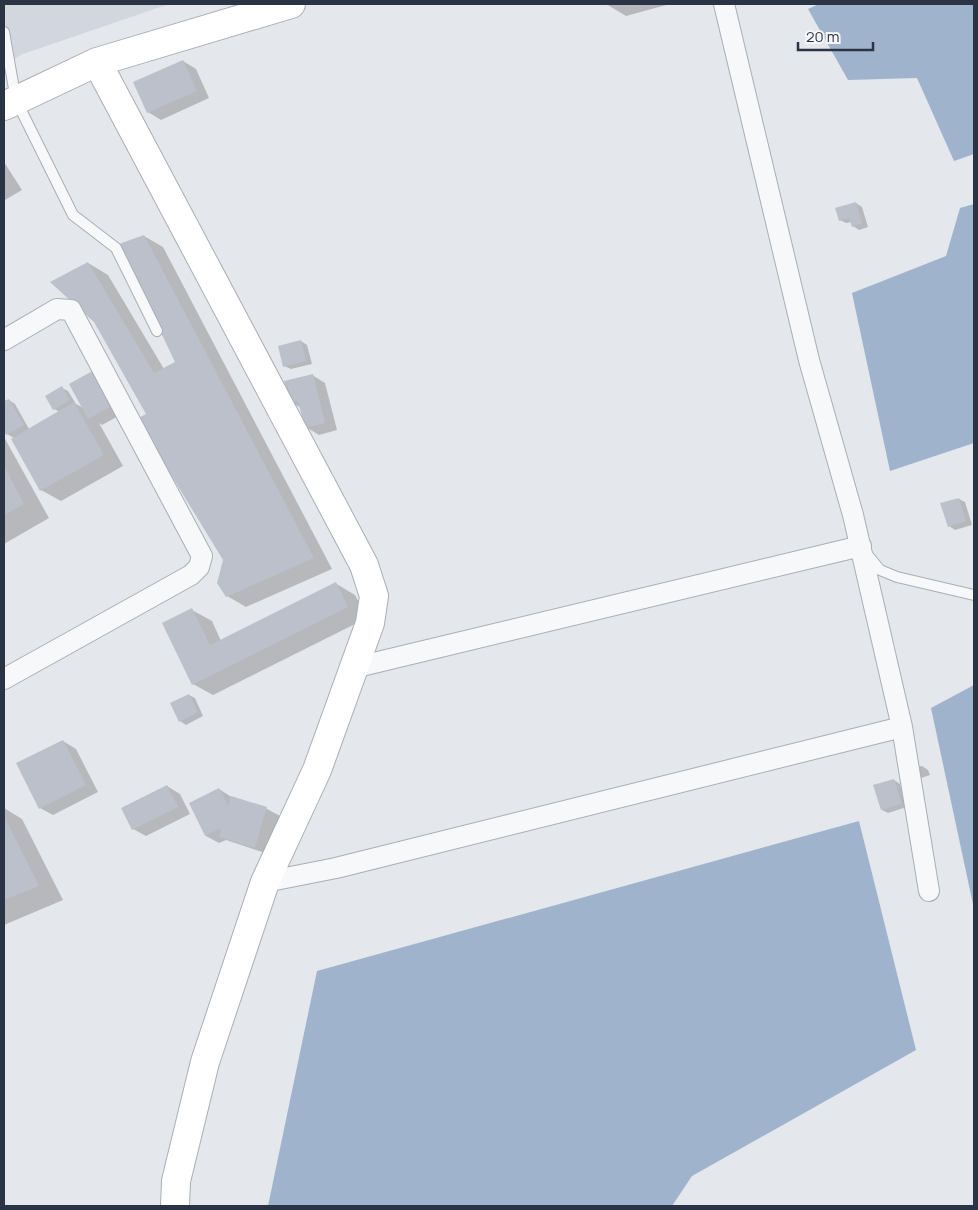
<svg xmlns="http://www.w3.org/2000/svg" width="978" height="1210" font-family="Manrope,sans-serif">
<rect width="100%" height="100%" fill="#e4e7ec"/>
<path fill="#d2d6de" d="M4,4h165l-146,50 -19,11z"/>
<path fill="#9fb4cc" d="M819,4h155v150l-20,7 -37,-83 -69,2 -40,-71z
M974,204v239l-84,28 -38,-178 94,-37 14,-48z
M974,685v224l-43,-201z
M859,821l57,229 -224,126 -20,30h-404l49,-235z"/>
<path fill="#0003" d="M606,4h64l-44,12z
M183,61l13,8 13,29 -48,22 -13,-8z
M4,162l18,28 -17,10 -1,-1z
M856,203l6,4 6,20 -9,3 -6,-4 -1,-4 -6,1 -6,-3z
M144,236l19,11 169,322 -86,38 -19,-11 -3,-36 -136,-297 20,12 56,94 13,-6z
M301,341l6,4 5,19 -21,5 -7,-3z
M96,371l26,43 -20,11 -3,-2 24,43 -62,35 -20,-11 -27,-52 -7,-4 -3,-5v-26l5,-3 6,4 14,25 31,-17 -6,-3 8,-21 6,3 8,13 9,5z
M312,375l13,8 12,47 -18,5 -13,-8 -5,-19 -10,-6z
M4,437l45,81 -45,26z
M959,499l6,3 7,23 -17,5 -6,-4z
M335,583l20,12 12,23 -154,77 -20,-11 -1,-74 20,11 9,20z
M189,695l6,3 8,18 -17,9 -6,-4z
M63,741l13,8 22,43 -45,23 -13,-7z
M922,766l6,4 2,5 -9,3 -6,-4 -2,-6z
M894,780l6,4 7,23 -19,6 -6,-3z
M167,786l13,8 10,20 -44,22 -13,-7z
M219,789l14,9 34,11 13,7 -12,38 -42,-14 -7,3 -13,-7 -16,-32z
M4,808l18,11 41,81 -59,25z"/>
<path fill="#bbc0ca" d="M183,60l14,31 -50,22 -14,-31z
M856,202l6,21 -10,4 -3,-9 -10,3 -4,-13z
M144,235l170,323 -88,39 -9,-14 6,-23 -86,-141 9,-5 -52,-92 -44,-40 38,-20 66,111 21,-11 -56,-118z
M301,340l5,21 -23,6 -5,-21z
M96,369l14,38 -22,12 -19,-35z
M313,374l12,49 -20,5 -7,-27 -8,2 -6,-22z
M62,386l8,14 -17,10 -8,-14z
M9,399l15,26 -18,10 -2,-4v-30z
M74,402l30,53 -64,36 -29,-52z
M4,466l20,38 -20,11z
M959,498l7,23 -18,6 -8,-24z
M336,582l12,25 -156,78 -30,-62 30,-15 18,37z
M189,694l9,18 -19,10 -9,-19z
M63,740l23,45 -47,24 -23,-46z
M894,779l8,25 -21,6 -8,-25z
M167,785l11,22 -46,23 -11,-22z
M219,788l9,18 3,-10 36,11 -12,41 -36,-11 2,-9 -16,8 -16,-33z
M4,816l35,70 -35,14z"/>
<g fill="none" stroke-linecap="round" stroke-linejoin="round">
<defs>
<path id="lane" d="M4,32l12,68 57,115 43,33 41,83
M866,553l14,17 17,7 77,18"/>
<path id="street" d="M4,340l53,-31 14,1 131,246 -3,11 -8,8 -187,104
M353,668l508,-122
M902,727l27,164
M265,882l71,-14 566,-141 -49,-212 -44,-155 -85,-356"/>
<path id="secondary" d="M97,62l267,503 10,31 -4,27 -53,147 -52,112 -60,180 -29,119 -1,25
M4,106l93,-44 194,-58"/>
</defs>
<use href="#lane" stroke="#a9aeb7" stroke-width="12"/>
<use href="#street" stroke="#a9aeb7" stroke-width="22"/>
<use href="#secondary" stroke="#a9aeb7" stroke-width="30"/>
<use href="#lane" stroke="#f7f8fa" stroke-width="10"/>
<use href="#street" stroke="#f7f8fa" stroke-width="20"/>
<use href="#secondary" stroke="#fff" stroke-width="28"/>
</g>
<rect width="978" height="1210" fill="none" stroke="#2b3445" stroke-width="10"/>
<path d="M798 42v8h75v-8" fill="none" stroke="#2b3445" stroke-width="2.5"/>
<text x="806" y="42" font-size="15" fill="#2b3445" stroke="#f4f6f9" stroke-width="4" paint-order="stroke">20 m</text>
</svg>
